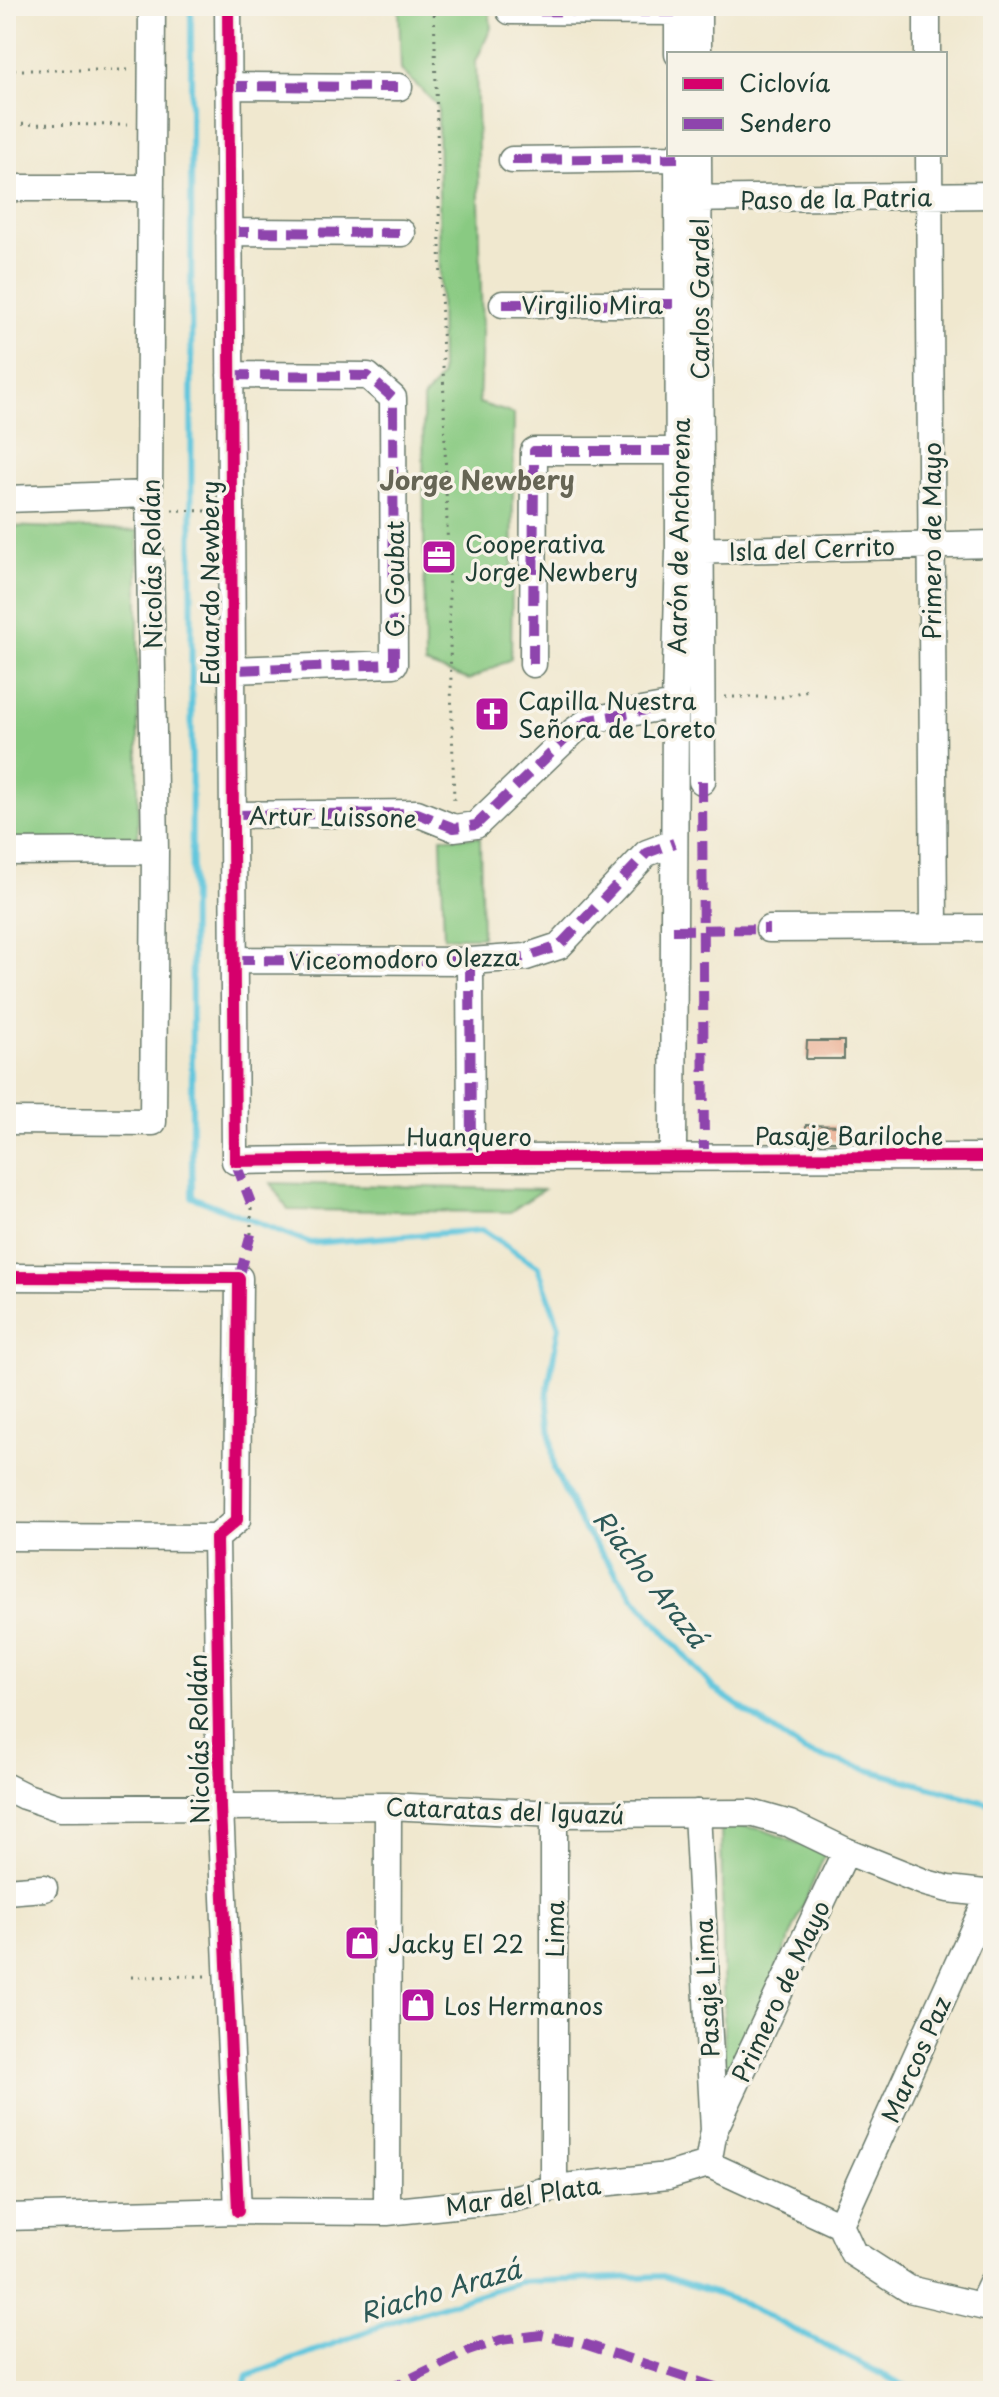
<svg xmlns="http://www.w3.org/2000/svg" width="999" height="2397" font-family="'Playpen Sans',sans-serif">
<rect width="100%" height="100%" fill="#f7f3e8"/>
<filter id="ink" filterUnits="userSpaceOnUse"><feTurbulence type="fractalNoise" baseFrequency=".0125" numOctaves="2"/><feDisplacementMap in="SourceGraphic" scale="16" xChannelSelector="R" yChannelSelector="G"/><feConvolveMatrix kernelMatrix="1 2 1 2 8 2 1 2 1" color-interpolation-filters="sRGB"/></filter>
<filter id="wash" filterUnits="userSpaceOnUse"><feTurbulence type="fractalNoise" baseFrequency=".006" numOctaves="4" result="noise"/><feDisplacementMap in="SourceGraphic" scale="32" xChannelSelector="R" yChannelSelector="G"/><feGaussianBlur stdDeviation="1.8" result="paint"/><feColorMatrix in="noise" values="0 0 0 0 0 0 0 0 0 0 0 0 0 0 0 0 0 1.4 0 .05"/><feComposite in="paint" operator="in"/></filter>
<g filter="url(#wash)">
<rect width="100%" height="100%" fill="#f0e8cf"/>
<path fill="#89ca82" stroke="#54845b" stroke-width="2" d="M399,6h90l2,22 -15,33 6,276 -3,66 35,11 -3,245 -42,21 -44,-16 -2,-265 18,-22 -3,-271 -37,-36z
M6,526l132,5v310l-132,2z
M480,837l2,100h-38l-3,-99z
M271,1183l272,7 -33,22 -222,-2z
M721,1822l43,8 61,24 -100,237z"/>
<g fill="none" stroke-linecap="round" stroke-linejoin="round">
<path stroke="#60c6dd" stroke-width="6" d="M191,6l1,1191 119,46 172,-13 55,37 21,59 -12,68 7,75 26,54 52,72 82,94 91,63 188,53
M242,2391l6,-15 151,-57 120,-37 144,-6 75,25 171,87 22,3"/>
</g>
<g id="blocks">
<path fill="#ebaf93" d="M807,1041h37v18h-38z
M806,1125l37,1v15h-37z"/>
</g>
</g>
<g filter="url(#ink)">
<use href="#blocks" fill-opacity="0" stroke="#68796a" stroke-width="2"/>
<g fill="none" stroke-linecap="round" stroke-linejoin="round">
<defs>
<path id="minor" d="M228,6l7,1155 236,-3 522,-1
M678,6v48
M698,6v48
M927,6v48
M510,11l168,1
M228,86l171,1
M698,154l4,627
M929,154l5,774
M512,160l166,-2
M6,188h145
M682,199l311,-4
M229,232l173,1
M503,304h178
M230,375l138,1 25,22 1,266 -162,6
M6,499l143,-5
M683,551l310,-7
M533,664l1,-213h145
M233,815l184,-2 37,15 22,-3 98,-94 16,-11 85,-15
M6,852l149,-1
M769,929l224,-1
M234,960l236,1 56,-4 33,-11 88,-93 27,-10
M470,961l1,197
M6,1121l147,1 2,-271 -6,-357 3,-488
M673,1157l2,-452 4,-154 -1,-397
M6,1277l233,1 -2,242 -21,18 4,270 18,403
M6,1537l210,1
M6,1787l18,9 36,12 328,-2 166,8 197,-1 39,11 56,27 80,32 22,6 45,5
M697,1813l17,317 -6,34
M6,1891l38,-3
M716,2126l130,-275
M554,2188v-374
M387,2212l1,-406
M6,2217l232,-6 149,1 125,-13 42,-11 114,-12 40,-12 132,61 13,28 56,36 84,20
M840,2225l150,-332
M981,2306l12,-25"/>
</defs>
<use href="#minor" stroke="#68796a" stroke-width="29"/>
<path stroke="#68796a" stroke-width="3" stroke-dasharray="2 6" stroke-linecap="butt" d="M434,6l20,796
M6,70h122
M6,124l124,1
M172,510l36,1
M725,697h57l26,-7
M251,1234v-31
M131,1977l76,-1"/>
<use href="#minor" stroke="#fff" stroke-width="26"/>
<path stroke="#8e44ad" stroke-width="10" stroke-dasharray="20 10" stroke-linecap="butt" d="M510,11l168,1
M228,86l171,1
M512,160l166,-2
M229,232l173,1
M503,304h178
M230,375l138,1 25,22 1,266 -162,6
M533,664l1,-213h145
M702,781l2,376
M233,815l184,-2 37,15 22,-3 98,-94 16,-11 85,-15
M673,930l96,-1
M234,960l236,1 56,-4 33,-11 88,-93 27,-10
M470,961l1,197
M235,1161l16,42
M239,1278l12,-44
M385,2391l83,-40 33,-11 40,-5 40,8 146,48"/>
<defs>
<path id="cycleway" d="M228,6l7,1155 236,-3 522,-1
M6,1277l233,1 -2,242 -21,18 4,270 18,403"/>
</defs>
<use href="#cycleway" stroke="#f7f3e8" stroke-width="17"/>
<use href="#cycleway" stroke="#d6006c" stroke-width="12"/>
</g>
</g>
<defs>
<symbol id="office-square" viewBox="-11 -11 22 22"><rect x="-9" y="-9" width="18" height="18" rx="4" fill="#b5179e" stroke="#f7f3e8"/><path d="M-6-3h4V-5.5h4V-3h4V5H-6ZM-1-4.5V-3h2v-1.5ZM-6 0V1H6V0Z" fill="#fff"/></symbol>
<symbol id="church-square" viewBox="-11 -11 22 22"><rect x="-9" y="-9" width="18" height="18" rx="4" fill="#b5179e" stroke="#f7f3e8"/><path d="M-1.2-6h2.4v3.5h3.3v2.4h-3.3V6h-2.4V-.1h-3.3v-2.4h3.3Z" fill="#fff"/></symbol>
<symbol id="shop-square" viewBox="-11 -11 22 22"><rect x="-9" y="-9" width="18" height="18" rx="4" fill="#b5179e" stroke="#f7f3e8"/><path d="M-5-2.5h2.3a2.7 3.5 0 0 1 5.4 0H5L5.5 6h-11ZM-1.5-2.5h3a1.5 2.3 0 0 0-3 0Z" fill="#fff"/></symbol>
</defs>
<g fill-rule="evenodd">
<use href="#office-square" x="419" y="537" width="40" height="40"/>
<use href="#church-square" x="472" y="694" width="40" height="40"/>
<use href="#shop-square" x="342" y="1923" width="40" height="40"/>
<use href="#shop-square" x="398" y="1985" width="40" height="40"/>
</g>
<g text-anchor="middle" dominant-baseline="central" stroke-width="7" stroke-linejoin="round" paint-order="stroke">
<g font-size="24" fill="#1f3d34" stroke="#f7f3e8">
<text transform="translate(836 198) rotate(-1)">Paso de la Patria</text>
<text transform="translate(699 299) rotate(-90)">Carlos Gardel</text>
<text x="592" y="304">Virgilio Mira</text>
<text transform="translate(678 536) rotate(-89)">Aarón de Anchorena</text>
<text transform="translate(931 541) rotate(-90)">Primero de Mayo</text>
<text transform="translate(812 548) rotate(-2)">Isla del Cerrito</text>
<text transform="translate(151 564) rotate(-91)">Nicolás Roldán</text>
<text transform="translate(394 579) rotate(-90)">G. Goubat</text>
<text transform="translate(209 583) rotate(-90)">Eduardo Newbery</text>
<text transform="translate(333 816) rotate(1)">Artur Luissone</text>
<text transform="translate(404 958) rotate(-1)">Viceomodoro Olezza</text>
<text x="849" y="1135">Pasaje Bariloche</text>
<text x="469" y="1136">Huanquero</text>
<text transform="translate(198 1739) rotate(-91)">Nicolás Roldán</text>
<text transform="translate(505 1810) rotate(2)">Cataratas del Iguazú</text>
<text transform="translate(554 1929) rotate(-90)">Lima</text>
<text transform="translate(706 1988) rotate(-93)">Pasaje Lima</text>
<text transform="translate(780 1991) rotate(-65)">Primero de Mayo</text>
<text transform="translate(915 2059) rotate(-66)">Marcos Paz</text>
<text transform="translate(523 2195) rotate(-8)">Mar del Plata</text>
</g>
<g font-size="24" fill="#1f3d34" stroke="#f7f3e8" text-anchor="start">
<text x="465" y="543">Cooperativa<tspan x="465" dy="28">Jorge Newbery</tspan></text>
<text x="518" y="700">Capilla Nuestra<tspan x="518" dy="28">Señora de Loreto</tspan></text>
<text x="388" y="1943">Jacky El 22</text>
<text x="444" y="2005">Los Hermanos</text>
</g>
<g font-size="26" font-weight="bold" fill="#666555" stroke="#f7f3e8">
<text x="477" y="479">Jorge Newbery</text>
</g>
<g font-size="26" font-style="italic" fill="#2c5856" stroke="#f7f3e8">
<text transform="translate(651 1578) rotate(52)">Riacho Arazá</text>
<text transform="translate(440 2290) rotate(-16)">Riacho Arazá</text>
</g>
</g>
<rect width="999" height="2397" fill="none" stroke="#f7f3e8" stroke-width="32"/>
<rect x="667" y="52" width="280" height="104" fill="#f7f3e8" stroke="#a1aaa0" stroke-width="2"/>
<rect x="683" y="78" width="40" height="12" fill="#d6006c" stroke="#a1aaa0" stroke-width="2"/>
<text x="739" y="92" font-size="24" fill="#1f3d34">Ciclovía</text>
<rect x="683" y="118" width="40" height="12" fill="#8e44ad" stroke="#a1aaa0" stroke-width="2"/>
<text x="739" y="132" font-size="24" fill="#1f3d34">Sendero</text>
</svg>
